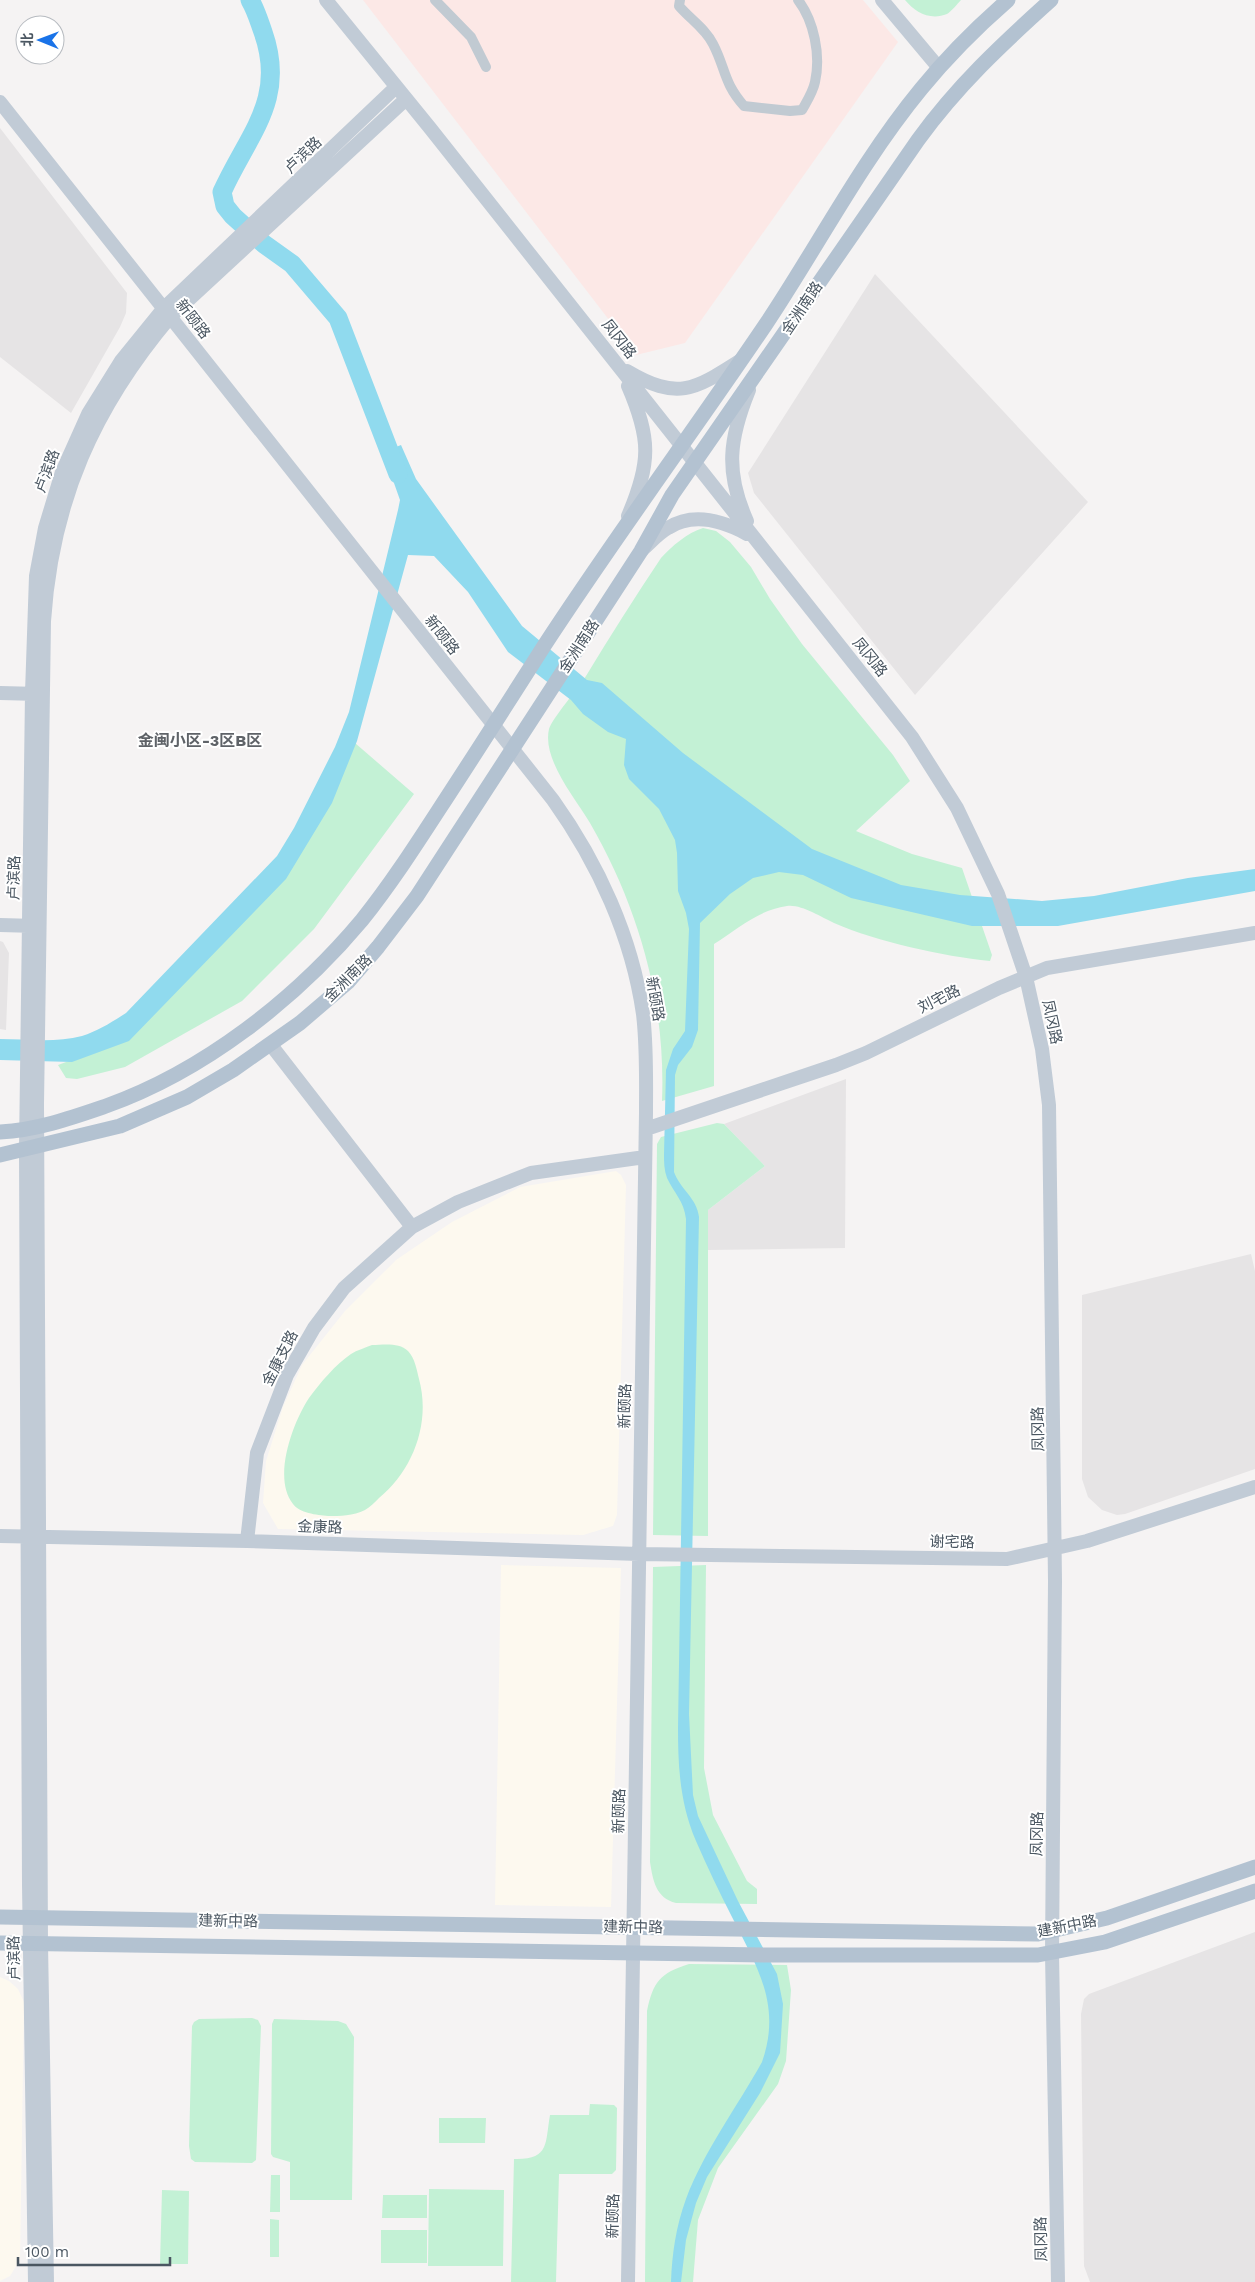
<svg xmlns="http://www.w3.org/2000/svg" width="1255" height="2282" font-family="'Work Sans','Noto Sans SC',sans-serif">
<rect width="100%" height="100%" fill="#f5f3f3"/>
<path fill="#fdf9ef" d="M616,1171l5,4 5,10 -9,330 -4,11 -30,9 -305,-6 -15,-26 3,-42 17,-54 19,-42 43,-54 51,-51 56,-38 68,-35z
M501,1565l120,3 -10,339 -116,-2z
M0,1977l9,4 9,8 6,13 -4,258 -10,16 -10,5z"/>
<path fill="#e6e4e5" d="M0,128l127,165 -1,20 -6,14 -49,86 -71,-56z
M875,274l213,228 -173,193 -161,-202 -6,-20z
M0,941l3,1 6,11 -3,77 -6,-1z
M846,1079l-1,169 -137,2v-40l57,-44 -41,-42z
M1251,1254l4,17v198l-130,45 -8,1 -15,-5 -14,-13 -6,-18v-184z
M1255,1932v350h-165l-6,-16 -3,-252 3,-15 5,-5z"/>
<path fill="#fce8e6" d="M363,0h500l35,42 -213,301 -49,12z"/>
<path fill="#c3f1d5" d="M905,0h56c-4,4 -9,11 -14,14 -17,7 -32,-2 -42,-14z
M703,528l13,3 14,11 21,25 19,32 32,45 91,111 17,26 -54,50 56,23 50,14 30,87 -2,6c-48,-5 -112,-19 -156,-38 -13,-6 -33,-19 -47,-17 -29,4 -49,23 -73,38v142l-52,15c4,-98 -23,-193 -72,-278 -15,-25 -48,-64 -41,-94 3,-10 30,-42 37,-53 24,-40 49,-79 75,-118 11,-12 26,-25 42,-30z
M355,743l59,51 -100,135 -72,72 -117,66 -48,12 -11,-1 -8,-13 70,-26 102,-109z
M717,1123l7,1 41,42 -57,44v326l-55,-1 4,-391 4,-7z
M372,1345c11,0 27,-3 36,6 7,7 9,20 11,28 12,44 -6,91 -40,119 -4,4 -9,9 -14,12 -12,6 -25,6 -37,6 -11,-1 -29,-3 -35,-12 -21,-26 0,-82 16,-106 11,-15 27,-34 42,-44 6,-4 14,-6 21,-9z
M706,1565l-2,203 9,47 34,66 10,8v15l-81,-1c-20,-5 -23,-22 -26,-41l3,-295z
M689,1964l98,1 4,25 -5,71 -8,23 -60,84 -20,52 -5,62h-48l2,-271c6,-29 13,-38 42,-47z
M252,2018l6,2 3,6 -5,134 -4,3 -57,-1 -4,-3 -2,-13 3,-120 2,-4 5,-3z
M274,2019l64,2 8,3 8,13 -2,163h-62v-38l-17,-5 -2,-3 1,-130z
M590,2104l24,1 3,3 -1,62 -4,4h-53l-3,108h-45l3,-123c36,1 31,-16 36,-44h39z
M439,2118h47l-1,25h-46z
M271,2175h9v37h-10z
M429,2189l75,1 -1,76h-75z
M162,2190l27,1 -1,73h-28z
M383,2195h44v23h-45z
M270,2219l9,1v37h-9z
M381,2230h46v33h-46z"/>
<path fill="#90daee" d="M401,445l15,34 106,147 65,54 15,3 81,70 129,96 89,36 59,10 82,6 52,-5 94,-18 67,-9v22l-197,35h-86l-121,-28 -48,-23 -24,-3 -26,6 -23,16 -30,29 -2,107 -6,17 -14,18 -3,10 -1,97c6,17 23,26 25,45l-10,497 4,81 5,21 40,85 39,73 6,30 -3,49 -20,40 -53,84 -11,26 -10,37 -5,42h-10c1,-28 5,-56 15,-83 18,-48 51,-92 76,-137 20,-57 -5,-95 -30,-145 -13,-25 -25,-51 -36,-76 -16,-37 -18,-74 -18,-113l8,-509c-2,-18 -12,-26 -19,-41 -3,-8 -3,-16 -3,-24l2,-84 7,-21 12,-18 4,-102 -3,-16 -8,-22 -1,-38 -2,-13 -16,-31 -30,-30 -5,-14 2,-26 -18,-7 -25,-18 -12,-14 -63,-48 -40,-60 -34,-36 -26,-1 -51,186 -25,62 -46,76 -157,162 -57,21 -72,-2v-21c26,0 56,4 82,-3 16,-5 30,-14 44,-23l151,-157 17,-28 41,-81 14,-35 49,-202 2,-10 -17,-48z"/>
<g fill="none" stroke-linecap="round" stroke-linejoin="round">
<path stroke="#90daee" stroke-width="19" d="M250,0c6,10 9,21 13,32 24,68 -15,102 -41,160l3,14 8,10 31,28 28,20 46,54 60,156"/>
<path stroke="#c1cad2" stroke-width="10" d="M435,0l36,37 15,30
M680,0l-1,6c11,13 26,22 34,38 13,25 10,38 31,62l46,5 12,-1c5,-9 11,-18 13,-28 6,-27 -1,-61 -17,-82"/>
<path stroke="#c1cbd6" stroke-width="14" d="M326,0l104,128 482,609 45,71 41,86 28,83 16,72 7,56 6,476 -3,373 6,328
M882,0l57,68
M0,102l553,698c45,63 79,137 90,214 4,33 3,66 3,99l-18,1169
M627,371c51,30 67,19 114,-11
M628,386c23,53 23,76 0,130
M747,521c-22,-49 -18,-82 2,-131
M643,549c8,-7 16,-16 25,-21 25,-16 55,-7 79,6
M0,693l39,1
M0,925l36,1
M271,1045l141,182
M646,1129l190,-64 30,-12 133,-65 48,-20 208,-35
M0,1536l247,5 392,13 368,5 80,-18 168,-54
M247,1541l10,-88 30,-78 27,-47 30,-40 68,-61 46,-25 73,-29 114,-16
M35,2282l-6,-397 -3,-736 6,-456 4,-117 9,-48 17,-56 26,-58 33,-53 43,-53 232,-221
M47,2282l-6,-338 -4,-840 7,-483c8,-120 50,-214 127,-305l235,-217"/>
<path stroke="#b3c2d1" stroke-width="15" d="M0,1132c37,-2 71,-14 106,-26 98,-35 190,-107 256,-186 28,-35 52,-72 76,-109 36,-55 71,-110 106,-165 71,-109 149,-214 222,-322 52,-78 95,-162 155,-235 26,-32 56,-62 87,-89
M0,1155l120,-29 67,-29 46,-27 67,-47 48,-41 30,-35 39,-51 224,-345 31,-56 246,-355c39,-54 84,-96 133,-140
M0,1917l1038,17 69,-16 148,-51
M0,1943l767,12h271l67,-13 150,-51"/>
</g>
<g text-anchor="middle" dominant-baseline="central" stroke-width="4" stroke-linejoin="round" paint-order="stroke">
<g font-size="15" fill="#4a5661" stroke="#fff">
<text transform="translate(303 155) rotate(-44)">卢滨路</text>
<text transform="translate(802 308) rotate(-56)">金洲南路</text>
<text transform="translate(193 319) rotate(52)">新颐路</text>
<text transform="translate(619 339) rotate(52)">凤冈路</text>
<text transform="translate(47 471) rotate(-70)">卢滨路</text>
<text transform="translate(442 635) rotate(52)">新颐路</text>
<text transform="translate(579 646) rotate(-57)">金洲南路</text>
<text transform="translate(870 657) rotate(51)">凤冈路</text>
<text transform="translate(14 878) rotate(-89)">卢滨路</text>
<text transform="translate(348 978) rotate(-45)">金洲南路</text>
<text transform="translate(655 999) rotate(80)">新颐路</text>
<text transform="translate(939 999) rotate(-26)">刘宅路</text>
<text transform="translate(1052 1022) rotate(78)">凤冈路</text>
<text transform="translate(280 1358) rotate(-63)">金康支路</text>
<text transform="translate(625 1406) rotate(-89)">新颐路</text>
<text transform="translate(1038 1429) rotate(-91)">凤冈路</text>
<text transform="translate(320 1527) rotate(2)">金康路</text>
<text transform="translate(952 1542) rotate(1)">谢宅路</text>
<text transform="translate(619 1811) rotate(-89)">新颐路</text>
<text transform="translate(1037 1834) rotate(-89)">凤冈路</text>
<text transform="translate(228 1921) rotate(1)">建新中路</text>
<text transform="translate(1067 1926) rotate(-11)">建新中路</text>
<text transform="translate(633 1927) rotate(1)">建新中路</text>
<text transform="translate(14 1958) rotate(-91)">卢滨路</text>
<text transform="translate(613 2216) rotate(-89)">新颐路</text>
<text transform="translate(1041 2239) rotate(-91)">凤冈路</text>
</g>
<g font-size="16" font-weight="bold" fill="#5f6368" stroke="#fff">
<text x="200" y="740">金闽小区-3区B区</text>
</g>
</g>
<g transform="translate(40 40) rotate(271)"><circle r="24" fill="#ffffff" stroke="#b7bbc0"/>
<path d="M0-4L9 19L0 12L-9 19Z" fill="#1a73e8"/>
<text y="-8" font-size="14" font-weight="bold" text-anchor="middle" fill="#4a5661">北</text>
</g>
<path d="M18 2257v8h152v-8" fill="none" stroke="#4a5661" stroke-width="2.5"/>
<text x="25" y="2257" font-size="15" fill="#4a5661" stroke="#ffffff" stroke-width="4" paint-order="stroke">100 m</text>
</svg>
